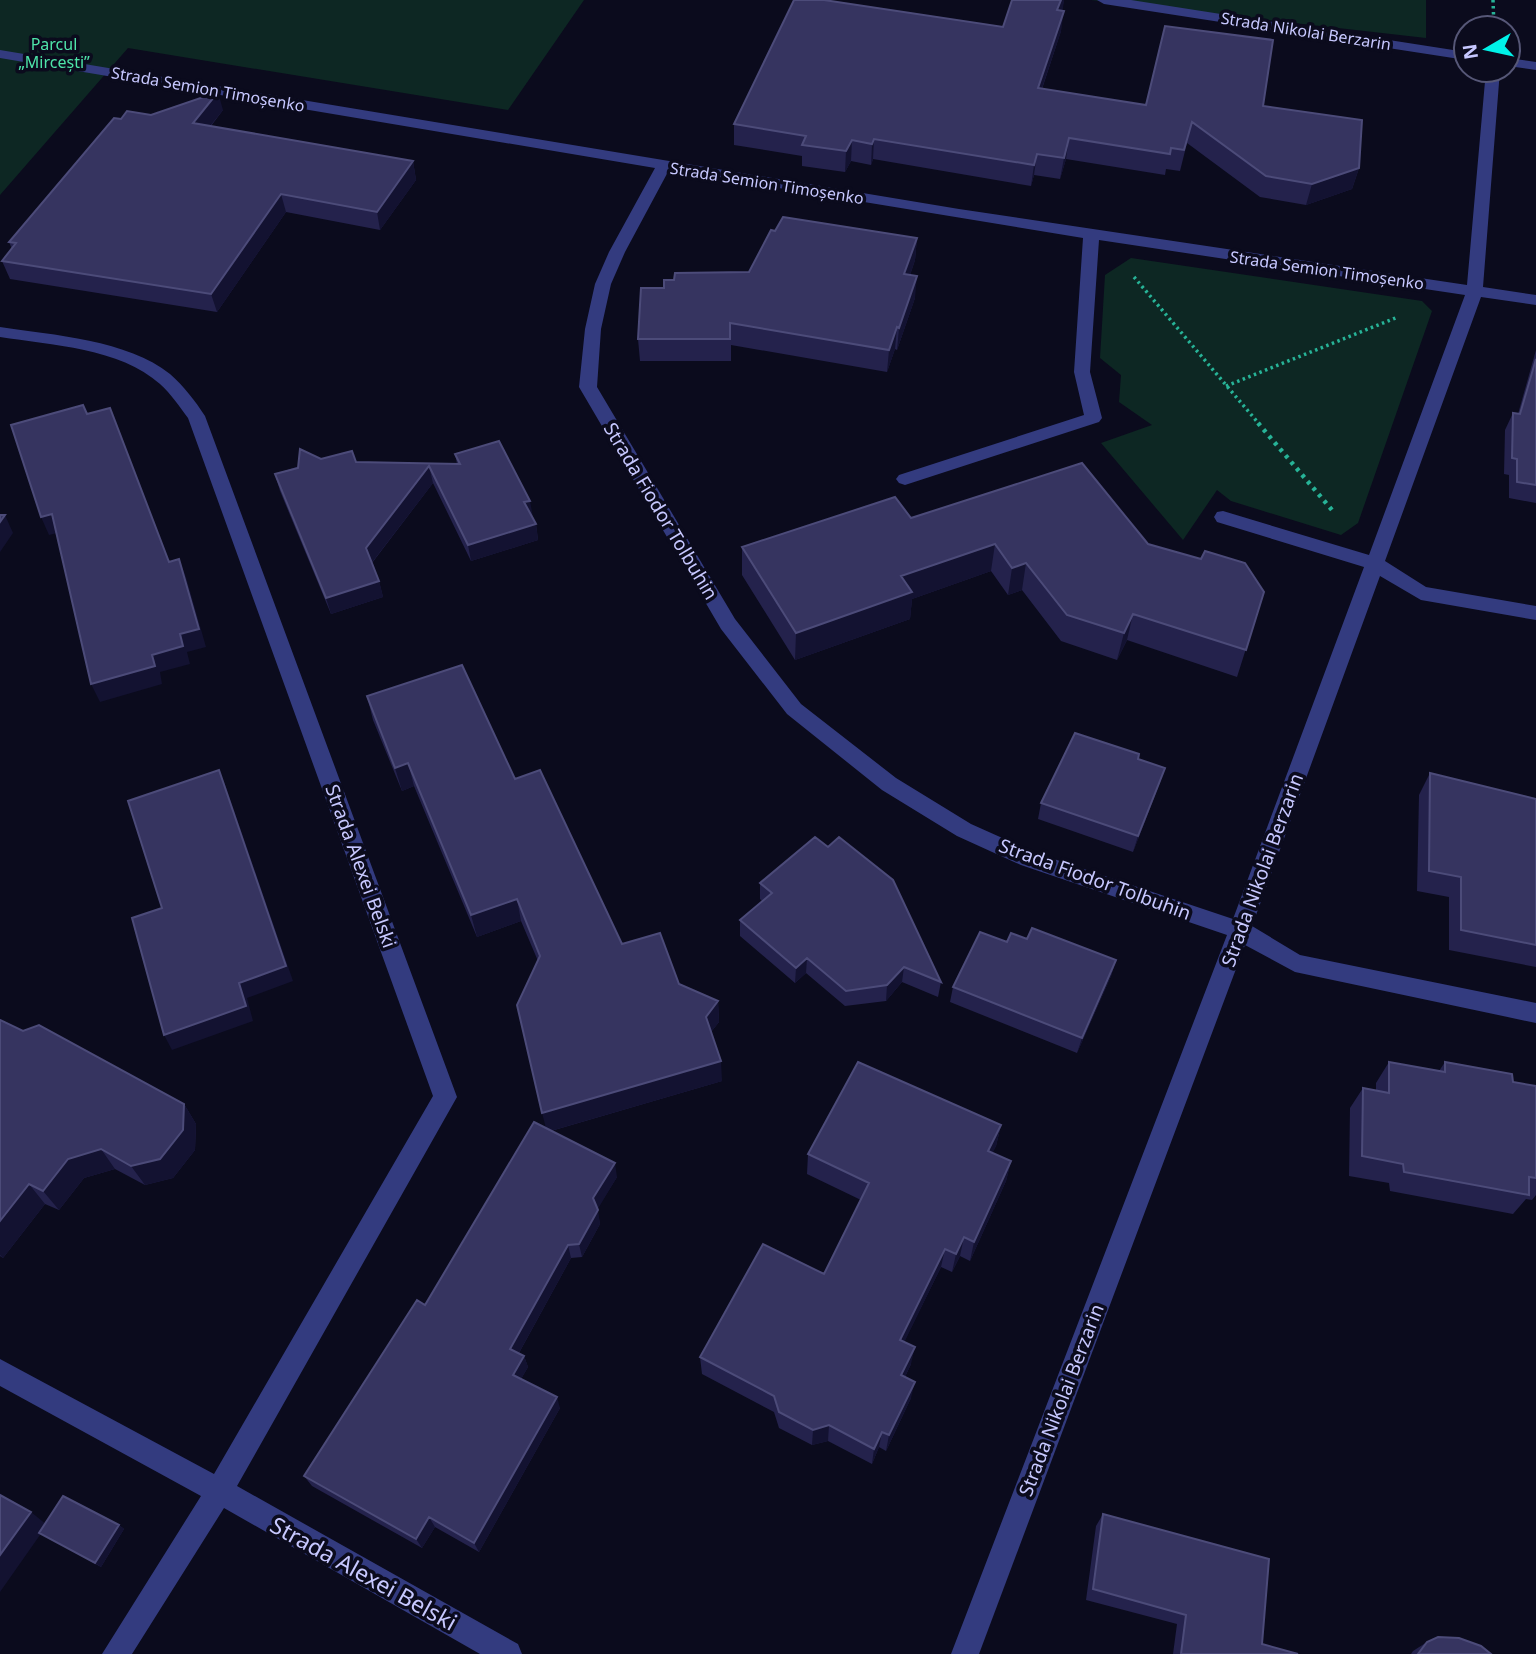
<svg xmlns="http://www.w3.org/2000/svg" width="1536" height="1654" font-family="'Noto Sans',sans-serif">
<rect width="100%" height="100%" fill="#0b0b1d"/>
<path fill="#0d2723" d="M0,0h584l-76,110 -380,-62 -128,147z
M1091,0h335v38z
M1131,258l291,43 10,10 -74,212 -17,12 -110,-34 -14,-11 -34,50 -82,-97 51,-18 -33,-23 2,-27 -21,-17 5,-83z"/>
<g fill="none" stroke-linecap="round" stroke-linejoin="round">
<path stroke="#27b397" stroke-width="3.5" stroke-dasharray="2.5 3.5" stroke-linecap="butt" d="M1493,0l1,28
M1134,277l126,148
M1226,386l172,-69"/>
<path stroke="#27b397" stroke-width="4.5" stroke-dasharray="3.5 5" stroke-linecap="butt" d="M1258,423l74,87"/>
<path fill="#333b7f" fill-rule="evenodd" d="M1097,0h34l335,52v8l-362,-56z
M0,50l959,159 508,76 19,-215h14l-17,217 53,8v10l-55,-8 -96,264 41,26 110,19v14l-115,-20 -41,-24 -128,350 48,29 236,48v20l-241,-51 -50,-27 -266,709h-28l276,-719 -206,-70 -64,-29 -75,-46 -95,-76 -66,-85 -142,-242 6,-58 10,-45 14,-32 46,-84 -655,-110zM669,170l414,68 -9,134 10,43 -185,60 -3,4 3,4 6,2 194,-63 3,-4 -12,-46 9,-132 366,55 -96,260 -146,-44 -6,1 -3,5 3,5 147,45 -131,352 -197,-66 -65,-29 -75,-46 -95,-74 -66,-85 -138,-232 4,-58 10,-45 14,-32z
M1508,58l28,4v8l-28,-4z
M0,327c53,8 128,13 170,47 13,11 26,28 35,42l252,681 -220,389 281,158 4,10h-42l-256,-146 -92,146h-30l99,-158 -201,-110v-27l214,115 219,-378 -245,-678c-9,-12 -17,-24 -28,-34 -40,-36 -109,-39 -160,-47z"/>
</g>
<path fill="#24224c" d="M1012,0h52l-2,10 -1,21 -19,58 104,16 117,1 96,62 -7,21 -46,16 -46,-8 -73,-54 -7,28 -14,-2 -1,6 -99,-16 -6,20 -26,-4 -3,11 -158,-27 -2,6 -20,-4 -6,11 -43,-6v-10l-68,-11v-21l269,-97z
M223,110l-12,16 202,35 3,19 -36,50 -94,-18 -69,100 -207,-33 -8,-18 10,-12 -3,-7 112,-123 30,-4z
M775,231l142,7 -2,22 -5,15 5,23 -18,52 -2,-1 -8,23 -156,-27v16h-91l-2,-22 26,-51 10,-8 75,-8z
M1536,350v153l-27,-5v-23l-5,-1 1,-44 8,-17 5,1z
M455,454l78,63 3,7 2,16 -67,21 -38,-78 -61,80 7,18 4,16 -52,17 -51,-123 -5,-17 46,-15 35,3 101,2z
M911,518l237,26 116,48 -27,85 -110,-37 -10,20 -56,-19 -39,-51 -14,5 -17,-24 -79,28 -2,20 -115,41 -53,-85v-28z
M367,696l148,83 107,165 57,40 39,17 1,21 -8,10 11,49 -171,50 66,46 -20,32 3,15 -18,33 -11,1 -52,95 5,3 4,11 -7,12 39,29 -81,144 -44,-25 -13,21 -110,-62 -8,-10 121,-171 121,-177 -8,-167 -17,-40 -44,16 -63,-151 -12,5 -29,-71z
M1138,759l27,9 -6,17 -26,67 -95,-33 3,-16z
M1430,773l106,26v168l-87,-17v-53l-32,-6 2,-96z
M760,883l181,99 -3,15 -36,-15 -16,19 -41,5 -39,-33 -11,10 -55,-47v-16l22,-19 -2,-2z
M1027,939l89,21 -5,16 -34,77 -127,-51 3,-15 54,-45z
M0,1020l184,84 12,20 -1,26 -22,28 -28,7 -30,-16 -31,9 -25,32 -14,-6 -42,54 -3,-2z
M1389,1062l50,9 6,-9 68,20 23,4v109l-4,5 -6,-1 -13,15 -123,-23 -1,-8 -40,-7 1,-68 13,-20 13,2v-7z
M1001,1125l-5,21 -4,7 19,8 -5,20 -36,80 -10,-5 -8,16 -11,-5 -37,75 7,22 -6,13 6,21 -25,53 -7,-4 -7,17 -44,-23 -16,4 -33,-17 -5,-16 -72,-38 -2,-17 124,-83 37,-74 -54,-26 1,-20z
M1103,1514l159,130 36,10h-125l4,-30 -91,-24 10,-74z
M45,1524l74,1 5,4 -23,38 -60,-33z
M1427,1642l64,12h-80l2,-3z"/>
<path fill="#131231" d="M1061,0h3l-1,8 -8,22 2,-20z
M1064,11l-3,20 -26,78 3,-21z
M218,92l5,18 -25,31 -5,-18z
M1069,138l-3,21 -6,20 4,-21z
M874,139l-1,20 -2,6 1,-21z
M852,140l-1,21 -6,11 1,-21z
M1037,154l-3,21 -3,11 3,-21z
M413,161l3,19 -36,50 -3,-18z
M1359,168l-7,21 -46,16 6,-21z
M281,194l5,18 -69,100 -6,-18z
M917,238l-2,22 -12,36 1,-22z
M917,276l-2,22 -18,52 2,-22z
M897,327l-2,22 -8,23 2,-22z
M429,466l4,17 -63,82 -4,-17z
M530,501l3,16 -6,2 -3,-17z
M52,514l9,18 -12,3 -8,-18z
M5,515l8,18 -13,19v-30z
M536,524l2,16 -67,21 -3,-16z
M995,544l-4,27 -79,28 -2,20 -115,41 1,-27 105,-57z
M179,559l7,18 20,70 -19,5 3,12 -30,8 2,12 -62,18 -9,-18 61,-29 28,-21z
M1026,563l-4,27 -14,5 4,-27z
M379,581l4,16 -52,17 -5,-16z
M1133,614l-6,26 -10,20 7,-27z
M408,763l6,23 -12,5 -7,-23z
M1165,768l-6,17 -26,67 5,-16z
M219,770l7,17 67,194 -46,17 6,23 -81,29 -8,-15 75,-52z
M517,899l4,22 -44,16 -6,-22z
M807,958l-1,15 -11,10 1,-15z
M1116,960l-5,16 -34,77 5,-15z
M904,967l-2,15 -16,19 1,-16z
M718,1001l1,21 -12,15 -1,-20z
M721,1061l1,20 -175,51 -5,-19z
M184,1104l12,20 -1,26 -22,28 -28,7 -14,-19z
M1001,1125l-5,21 -12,25 4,-20z
M101,1149l14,20 -31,9 -25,32 -16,-19 25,-32z
M1011,1161l-5,20 -36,80 4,-19z
M615,1163l2,14 -21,35 -3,-14z
M29,1184l16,20 -42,54 -3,-3v-34z
M598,1210l2,14 -18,33 -3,-13z
M964,1237l-4,19 -8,16 4,-18z
M568,1245l3,13 -56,102 -5,-11z
M945,1249l-4,18 -44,90 3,-17z
M915,1347l-4,17 -13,27 3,-16z
M524,1356l4,11 -11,19 -4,-11z
M915,1382l-4,16 -25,53 3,-16z
M557,1397l3,11 -81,144 -5,-9z
M829,1425l-1,16 -16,4 1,-15z
M882,1432l-3,15 -7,17 2,-15z
M31,1512l16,13 -47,67v-37z
M429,1517l6,10 -13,21 -6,-9z
M119,1525l5,4 -23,38 -6,-4z"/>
<path fill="#363460" stroke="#4c4b79" stroke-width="2" d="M794,0h30l179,27 9,-27h49l-4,10 7,1 -26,77 108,17 19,-79 108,14 -10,66 99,14 -3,48 -47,16 -46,-8 -74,-54 -8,28 -13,-2 -1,6 -101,-16 -5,20 -27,-4 -3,11 -160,-26 -2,5 -20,-4 -6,11 -44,-6 4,-9 -72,-12z
M218,92l-25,31 220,38 -36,51 -96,-18 -70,100 -209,-33 14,-18 -7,-1 105,-124 7,1 6,-8 24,4z
M783,217l134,21 -13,36 13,2 -18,52 -2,-1 -8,23 -159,-27v16h-92l3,-51h23v-8h10l1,-7 74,-1 22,-42 4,1z
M1536,359v126l-19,-3v-23l-5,-1 1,-45 7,1z
M83,405l4,9 23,-6 59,154 10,-3 20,70 -19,5 3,12 -31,9 3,11 -64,18 -39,-170 -11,3 -30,-92z
M499,441l31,60 -6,1 12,22 -68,21 -39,-79 -63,82 13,33 -53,17 -51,-124 23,-6 2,-19 21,10 31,-8 4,11 104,2 -5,-10z
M1082,463l66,81 53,15 4,-8 40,12 19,29 -18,58 -113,-36 -9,19 -57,-18 -41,-52 -14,5 -17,-24 -94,32 11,16 -116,41 -54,-86 153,-50 16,21z
M0,515h5l-5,7z
M462,665l53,114 25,-9 82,174 38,-11 19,51 39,17 -12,16 15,44 -179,52 -25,-108 23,-49 -23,-57 -46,16 -63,-152 -13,5 -28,-72z
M1075,733l64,21 -1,5 27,9 -27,68 -97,-33z
M219,770l67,196 -47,17 7,23 -82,29 -32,-117 30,-10 -34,-107z
M1430,773l106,26v146l-75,-15v-53l-32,-6z
M815,837l13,10 11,-10 54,43 48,102 -37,-15 -17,18 -41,6 -39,-33 -11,10 -56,-48 32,-27 -12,-10z
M1032,928l84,32 -34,78 -129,-51 27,-55 27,10 4,-9 16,6z
M0,1020l23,11 16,-6 145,79 -1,26 -23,29 -29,7 -30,-17 -33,10 -25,32 -14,-7 -29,37z
M858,1062l143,63 -13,26 23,10 -37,81 -10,-5 -8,17 -11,-5 -45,91 15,7 -14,28 14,7 -26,53 -7,-3 -8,17 -45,-24 -16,5 -34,-18 -5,-16 -74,-39 63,-113 61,30 45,-91 -61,-29z
M1389,1062l56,10v-10l67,12 1,8 23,4v92l-7,-1v18l-125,-23 -1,-8 -41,-8 1,-68 26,5z
M534,1122l81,41 -22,35 5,12 -19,34 -11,1 -58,104 14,7 -11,19 44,22 -83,146 -45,-26 -13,22 -112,-63 113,-176 8,5z
M0,1495l31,17 -31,43z
M63,1496l56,29 -24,38 -56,-30z
M1103,1514l166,45 -7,85 36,10h-117l5,-39 -93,-26z
M1438,1637l21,1 22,8 10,8h-73l9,-12z"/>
<g text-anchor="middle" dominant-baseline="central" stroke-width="7" stroke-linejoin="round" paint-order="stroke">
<g font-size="16" fill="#c7c8ff" stroke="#0b0b1d">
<text transform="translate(1306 31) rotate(9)">Strada Nikolai Berzarin</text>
<text transform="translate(208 89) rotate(10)">Strada Semion Timoșenko</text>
<text transform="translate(767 183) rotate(9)">Strada Semion Timoșenko</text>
<text transform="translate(1327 270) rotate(8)">Strada Semion Timoșenko</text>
</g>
<g font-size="16" fill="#4ee4a9" stroke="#0b0b1d">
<text x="54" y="44">Parcul<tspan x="54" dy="18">„Mircești”</tspan></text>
</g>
<g font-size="19" fill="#c7c8ff" stroke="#0b0b1d">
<text transform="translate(661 511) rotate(59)">Strada Fiodor Tolbuhin</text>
<text transform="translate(361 866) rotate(70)">Strada Alexei Belski</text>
<text transform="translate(1262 870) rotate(-70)">Strada Nikolai Berzarin</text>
<text transform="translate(1095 879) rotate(20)">Strada Fiodor Tolbuhin</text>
<text transform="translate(1061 1400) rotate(-69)">Strada Nikolai Berzarin</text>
</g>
<g font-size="23" fill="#c7c8ff" stroke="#0b0b1d">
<text transform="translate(364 1573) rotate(29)">Strada Alexei Belski</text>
</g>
</g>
<g transform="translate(1487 49) rotate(261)"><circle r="33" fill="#0b0b1d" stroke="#565777" stroke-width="2"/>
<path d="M0-5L12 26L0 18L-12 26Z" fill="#00f2e8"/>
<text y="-10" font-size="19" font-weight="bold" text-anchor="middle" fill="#c7c8ff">N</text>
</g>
</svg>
